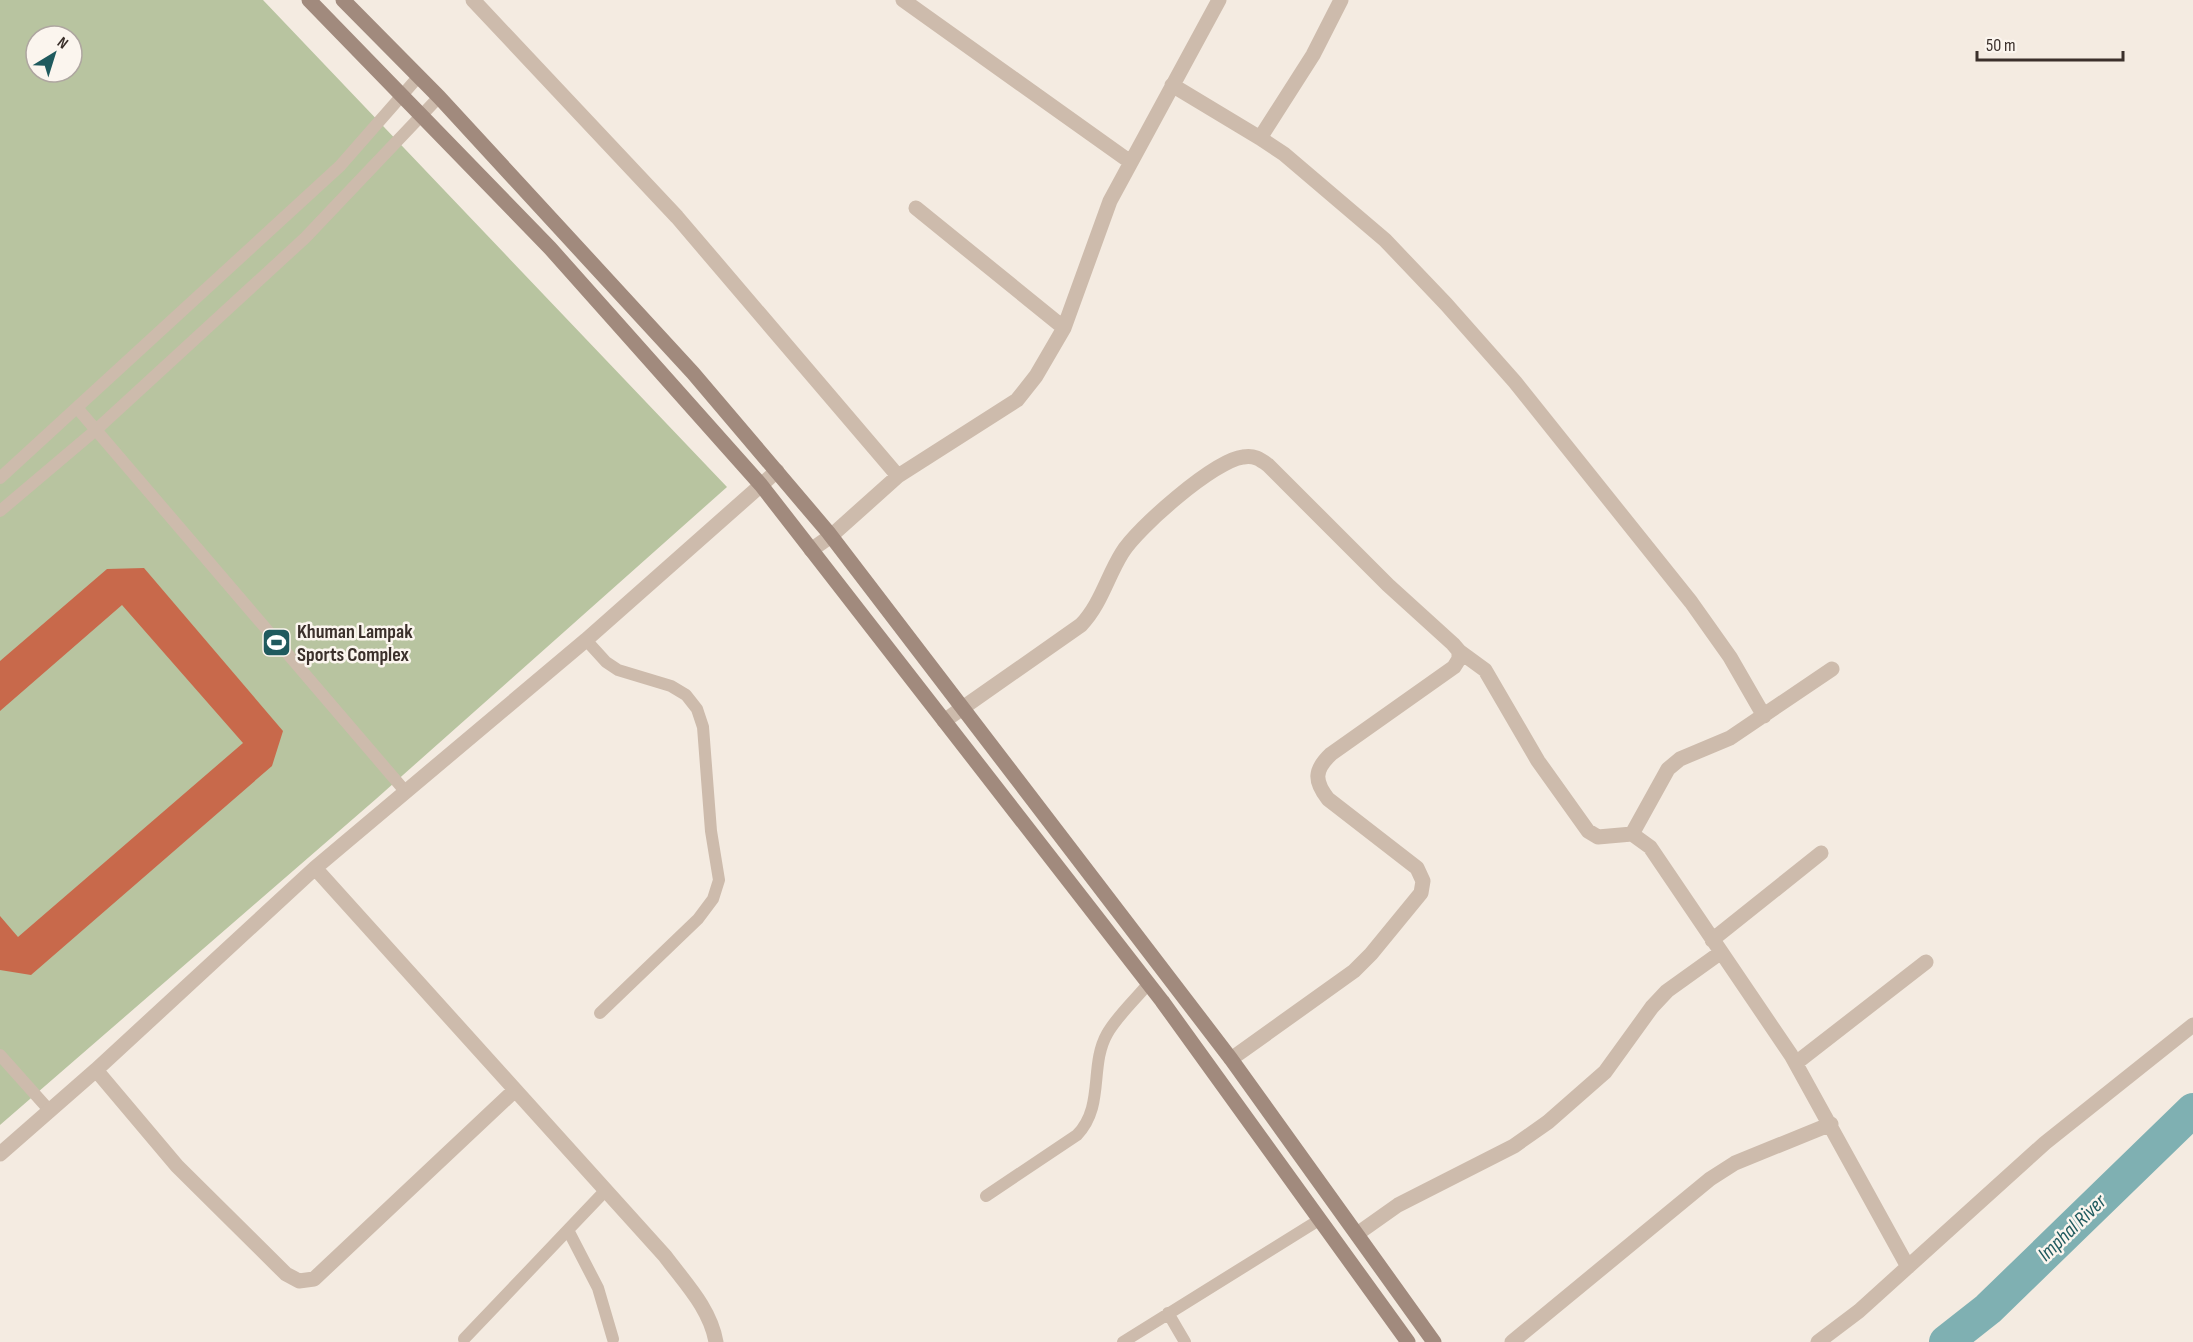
<svg xmlns="http://www.w3.org/2000/svg" width="2193" height="1342" font-family="'Sofia Sans Condensed',sans-serif">
<rect width="100%" height="100%" fill="#f4ebe1"/>
<path fill="#b8c4a0" fill-rule="evenodd" d="M0,0h263l464,487 -351,312 -376,326zM36,36h36v36h-36z"/>
<g fill="none" stroke-linecap="round" stroke-linejoin="round">
<path stroke="#7fb0b2" stroke-width="34" d="M1946,1342l42,-33 205,-199"/>
</g>
<path fill="#c8694b" d="M144,568l139,163 -11,35 -241,209 -31,-5v-54l18,21 225,-194 -121,-138 -122,106v-50l107,-92z"/>
<g fill="none" stroke-linecap="round" stroke-linejoin="round">
<path stroke="#cdbbac" stroke-width="12" d="M78,409l327,382
M0,478l340,-312 79,-90
M0,511l97,-82 208,-191 134,-141
M586,640l20,22 12,8 53,16 15,9 11,14 6,18 8,104 8,49 -6,19 -15,20 -98,94
M0,1055l50,56
M986,1196l91,-61c28,-29 12,-69 30,-101 10,-18 28,-34 41,-50
M568,1230l30,58 15,51
M1168,1313l17,29
M464,1339l141,-148
M1123,1342l196,-122"/>
<path stroke="#cdbbac" stroke-width="15" d="M473,0l204,217 221,259
M903,0l226,161
M1172,85l88,53 24,16 101,86 61,64 69,78 176,220 39,55 34,59
M1260,138l53,-83 28,-55
M916,208l148,120
M811,550l20,-14 67,-60 119,-76 19,-24 28,-48 46,-127 109,-201
M1459,651l26,19 53,91 50,70 10,6 34,-3 18,13 141,208 117,212
M944,721l137,-96c20,-21 26,-48 41,-72 15,-25 93,-93 121,-96 11,-2 17,2 25,8l120,120 65,59 6,7v8l-5,8 -123,87c-17,16 -17,27 -3,45l89,69 6,13 -2,12 -50,61 -17,17 -123,88
M1632,834l36,-65 12,-10 50,-21 102,-69
M315,868l350,388c20,27 45,52 51,86
M1712,940l109,-87
M1796,1063l130,-101
M96,1070l81,96 109,108 13,7 15,-2 201,-189
M0,1154l96,-84 219,-202 271,-228 191,-169
M1357,1234l41,-29 116,-59 34,-24 57,-50 47,-65 15,-16 53,-38
M1512,1342l198,-163 25,-16 96,-39
M1818,1342l41,-31 186,-168 148,-118"/>
<path stroke="#a18a7d" stroke-width="15" d="M309,0l241,248 211,237 401,516 246,341
M343,0l96,97 254,276 135,159 403,527 203,283"/>
</g>
<defs>
<symbol id="stadium-square" viewBox="-11 -11 22 22"><rect x="-9" y="-9" width="18" height="18" rx="4" fill="#1f5a5e" stroke="#fbf5ee"/><path d="M0-5a6.5 5 0 1 0 0 10a6.5 5 0 1 0 0-10ZM-3.5-1.8h7v3.6h-7Z" fill="#fff"/></symbol>
</defs>
<g fill-rule="evenodd">
<use href="#stadium-square" x="260" y="626" width="33" height="33"/>
</g>
<g text-anchor="middle" dominant-baseline="central" stroke-width="5" stroke-linejoin="round" paint-order="stroke">
<g font-size="20" font-weight="bold" fill="#3b302b" stroke="#fbf5ee" text-anchor="start">
<text x="297" y="632">Khuman Lampak<tspan x="297" dy="23">Sports Complex</tspan></text>
</g>
<g font-size="21" font-style="italic" fill="#1f5a5e" stroke="#fbf5ee">
<text transform="translate(2072 1228) rotate(-44)">Imphal River</text>
</g>
</g>
<g transform="translate(54 54) rotate(38)"><circle r="28" fill="#fbf5ee" stroke="#aea6a0" stroke-width="1.5"/>
<path d="M0-4.5L10 22L0 15L-10 22Z" fill="#1f5a5e"/>
<text y="-9" font-size="16" font-weight="bold" text-anchor="middle" fill="#3b302b">N</text>
</g>
<path d="M1977 51v9h146v-9" fill="none" stroke="#3b302b" stroke-width="3"/>
<text x="1986" y="51" font-size="18" fill="#3b302b" stroke="#fbf5ee" stroke-width="4.5" paint-order="stroke">50 m</text>
</svg>
